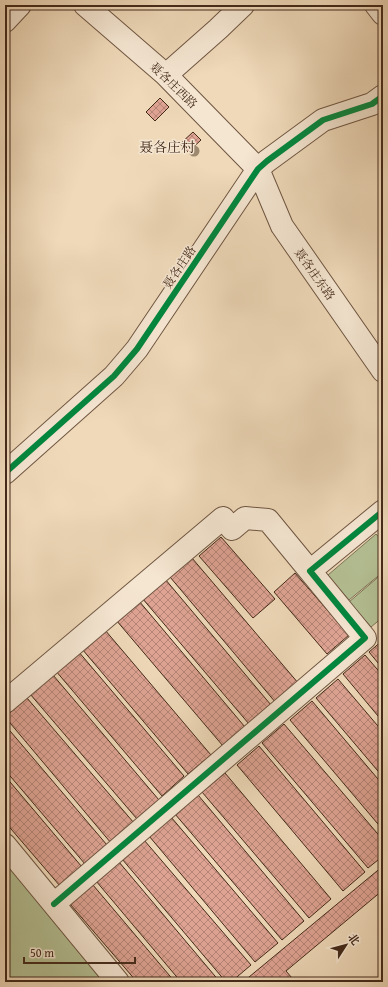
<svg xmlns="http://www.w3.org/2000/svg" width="388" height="987" font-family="'Gentium Book Plus','Noto Serif SC',serif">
<defs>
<pattern id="building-cross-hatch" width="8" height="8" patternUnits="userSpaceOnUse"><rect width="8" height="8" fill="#dea393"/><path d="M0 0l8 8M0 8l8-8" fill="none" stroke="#b68577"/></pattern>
</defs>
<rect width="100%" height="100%" fill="#efd9b9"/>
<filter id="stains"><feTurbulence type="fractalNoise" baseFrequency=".005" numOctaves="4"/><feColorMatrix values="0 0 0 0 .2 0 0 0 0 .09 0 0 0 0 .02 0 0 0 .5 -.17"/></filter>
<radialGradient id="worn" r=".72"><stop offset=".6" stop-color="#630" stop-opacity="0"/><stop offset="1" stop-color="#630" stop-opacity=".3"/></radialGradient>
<path fill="#b4c094" stroke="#7c7557" d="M376,534l7,8v30l-34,28 -21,-25z
M383,573v44l-12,10 -22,-25z
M5,862l98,120h-98z"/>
<path fill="url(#building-cross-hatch)" stroke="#442a1a" d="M160,98l9,9 -14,14 -9,-9z
M193,132l8,8 -13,12 -8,-8z
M221,537l54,62 -22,19 -54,-62z
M192,558l107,126 -23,19 -106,-126z
M295,573l54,62 -22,19 -53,-62z
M165,579l106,126 -22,19 -107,-126z
M139,601l106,126 -22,19 -107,-126z
M105,630l106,125 -23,19 -106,-125z
M383,640v29l-14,-17z
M78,651l106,125 -22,20 -107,-126z
M365,655l18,21v46l-40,-48z
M53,675l106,125 -22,19 -107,-125z
M338,679l45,53v45l-67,-79z
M27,698l107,125 -23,20 -106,-126z
M312,701l71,84v45l-93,-110z
M284,724l99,116v16l-15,12 -106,-125z
M5,725l102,120 -22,19 -80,-94z
M259,746l106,126 -22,19 -106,-126z
M225,773l106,126 -22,19 -107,-126z
M5,776l77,91 -22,19 -55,-64z
M198,795l106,126 -22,19 -107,-126z
M171,817l107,126 -23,19 -106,-126z
M144,840l107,125 -20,17h-5l-104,-123z
M119,862l101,120h-39l-85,-101z
M383,866v24l-97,81 6,7 -5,4h-44z
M93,885l82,97h-38l-67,-78z"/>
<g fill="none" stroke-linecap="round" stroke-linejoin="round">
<defs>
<path id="minor" d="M85,5l81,70 92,94 24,57 101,145
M376,5l7,9
M5,21l15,-16
M166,75l52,-46 25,-24
M5,473l109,-97 23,-27 121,-180 9,-8 56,-41 49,-16 11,-8
M5,702l218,-184 9,11 13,-11 23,2 42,51
M5,845l113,137
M54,904l311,-266 -55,-67 73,-60"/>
</defs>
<use href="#minor" stroke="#6f5642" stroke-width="24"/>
<use href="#minor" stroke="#f5e6d2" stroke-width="22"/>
<defs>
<path id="cycleway" d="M5,473l109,-97 23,-27 121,-180 9,-8 56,-41 49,-16 11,-8
M54,904l311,-266 -55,-67 73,-60"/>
</defs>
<use href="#cycleway" stroke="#f5e6d2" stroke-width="8"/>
<use href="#cycleway" stroke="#00873e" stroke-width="6"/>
</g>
<circle fill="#9d896f" cx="194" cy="151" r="5.5"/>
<g text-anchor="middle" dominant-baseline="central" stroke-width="3" stroke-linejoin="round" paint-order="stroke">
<g font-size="12" fill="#442a1a" stroke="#f5e6d2">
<text transform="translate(174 85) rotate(44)">聂各庄西路</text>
<text transform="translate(179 267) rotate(-56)">聂各庄路</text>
<text transform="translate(315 274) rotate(55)">聂各庄东路</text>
</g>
<g font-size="14" fill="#442a1a" stroke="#f5e6d2">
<text x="167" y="147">聂各庄村</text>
</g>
</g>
<rect width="388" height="987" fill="none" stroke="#efd9b9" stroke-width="20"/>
<rect x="6" y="6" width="376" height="975" fill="none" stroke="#442a1a" stroke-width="2"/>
<rect x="10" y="10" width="368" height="967" fill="none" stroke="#442a1a"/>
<g transform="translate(346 945) rotate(54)" stroke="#f5e6d2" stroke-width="3" paint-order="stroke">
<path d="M0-3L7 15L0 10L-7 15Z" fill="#442a1a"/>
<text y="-6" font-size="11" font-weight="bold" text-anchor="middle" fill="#442a1a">北</text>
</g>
<path d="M24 957v6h111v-6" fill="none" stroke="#442a1a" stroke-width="2"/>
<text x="30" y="957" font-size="12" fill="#442a1a" stroke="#f5e6d2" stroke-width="3" paint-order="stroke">50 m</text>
<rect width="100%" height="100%" filter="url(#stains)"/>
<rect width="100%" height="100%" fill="url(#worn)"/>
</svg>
